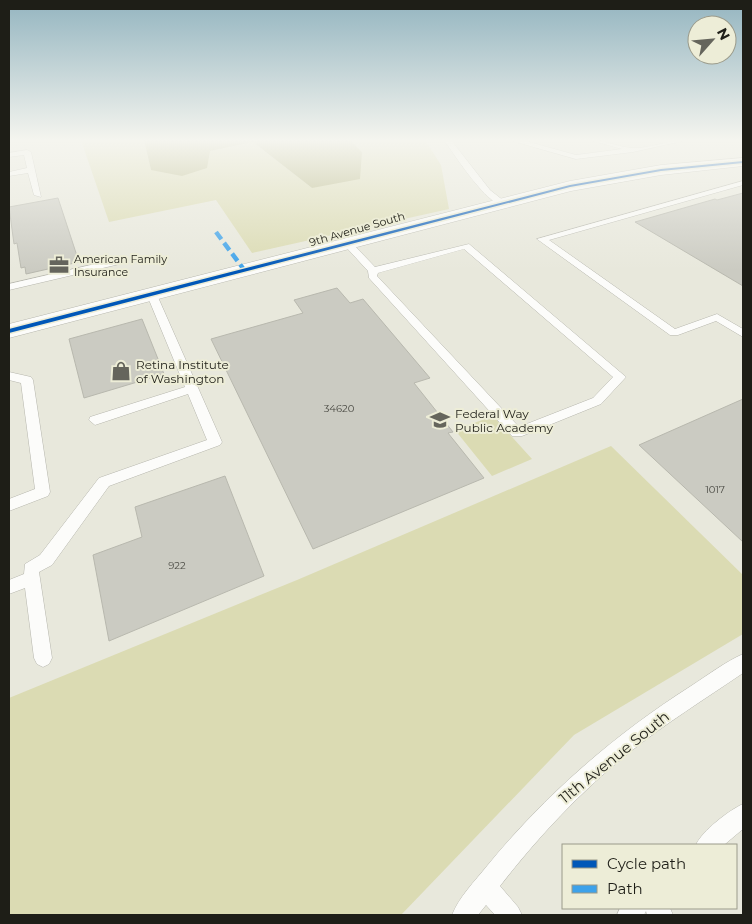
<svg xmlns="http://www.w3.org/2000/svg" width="752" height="924" font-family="Montserrat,sans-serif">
<rect width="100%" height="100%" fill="#e8e8dc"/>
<path fill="#dbdbb3" d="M81,140h63l7,30 59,-19 43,-9 59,46 50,-36 -12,-12h75l16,25 8,44 -197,44 -36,-53 -107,22z
M493,416l39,43 -40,17 -37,-46z
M611,446l132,129v59l-169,101 -173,180h-392v-217l288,-118z"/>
<path fill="#b6b683" d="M144,140h206l12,12 -2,27 -48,9 -59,-46 -43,9 -3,17 -25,8 -31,-6z"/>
<path fill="#cbcbc2" stroke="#b8b8ae" d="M743,193v93l-108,-64 80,-23 2,1z
M58,198l21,64 -53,12 -1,-7 -4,1 -4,-25 -3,1 -5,-37z
M337,288l13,15 13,-4 67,79 -16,5 39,49 -5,1 36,45 -171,71 -102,-210 92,-26 -9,-13z
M142,319l22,55 -80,24 -15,-59z
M743,399v143l-104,-97z
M225,476l39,100 -155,65 -16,-86 49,-18 -7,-30z"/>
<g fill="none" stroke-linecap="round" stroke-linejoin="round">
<defs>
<path id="lane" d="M444,140h7l39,50 14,11v4c-16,2 -50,-51 -60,-65z
M509,140h13l54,15 46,-6 -32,-9c15,0 28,7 42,8 16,1 37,-8 55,-8l-54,12 -57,7z
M27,150l4,2 10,45 -7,-2 -6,-22 -19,3v-4l18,-4 -3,-13 -15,2v-4z
M743,181v4l-194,55 126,89 42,-15 26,15v8l-27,-16 -38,14h-8l-133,-96z
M345,242h6l24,25 94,-23 157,133 -25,27 -79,32h-10l-143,-158 -1,-7 -23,-25zM464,249l149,128 -20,21 -74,29 -142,-151 1,-3z
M121,258l3,1v4l-115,27v-6z
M152,292l5,3 65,147 -2,3 -111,41 -57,79 -13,7 13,86 -3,6 -6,3 -6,-3 -3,-6 -9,-70 -16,6v-14l15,-6 1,-10 15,-9 59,-77 108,-38 -19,-46 -93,31 -6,-5 1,-3 95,-30 -38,-92z
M9,372l22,5 2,3 17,112 -2,4 -39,15v-12l26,-10 -14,-106 -12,-3z
M743,654v19c-38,26 -77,50 -113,79 -49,39 -92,85 -130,134l18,21 4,8h-27l-9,-10 -8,10h-26c7,-18 23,-34 35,-49 58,-71 127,-131 204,-180 17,-11 34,-24 52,-32z
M743,804v25l-19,16h-28c5,-13 33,-35 47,-41z
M620,908h50l3,7h-26l-1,-4 -2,4h-27z"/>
<path id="secondary" d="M743,158v8l-82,9 -90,16 -562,147v-14l561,-143 91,-16z"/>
</defs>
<use href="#lane" stroke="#b6b6ad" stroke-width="1"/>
<use href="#secondary" stroke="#b6b6ad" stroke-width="1"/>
<use href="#lane" fill="#fcfcfa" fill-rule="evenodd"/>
<use href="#secondary" fill="#fcfcfa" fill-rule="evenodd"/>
<path stroke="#3da2ea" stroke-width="4.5" stroke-dasharray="9 4.5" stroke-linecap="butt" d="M216,232l29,39"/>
<defs>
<path id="cycleway" d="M743,161v2l-82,8 -91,16 -561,146v-4l561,-144 91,-16z"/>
</defs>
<use href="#cycleway" stroke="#ededd7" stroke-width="3"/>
<use href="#cycleway" fill="#0057b8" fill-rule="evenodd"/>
</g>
<linearGradient id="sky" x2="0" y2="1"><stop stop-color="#94b5c0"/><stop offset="0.52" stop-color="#f5f5ef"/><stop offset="1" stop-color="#f5f5ef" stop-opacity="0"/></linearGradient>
<rect width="752" height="270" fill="url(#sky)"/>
<defs>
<symbol id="office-bare" viewBox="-9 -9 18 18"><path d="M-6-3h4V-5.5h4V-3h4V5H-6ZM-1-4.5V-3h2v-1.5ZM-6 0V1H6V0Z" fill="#65655c" stroke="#ededd7" stroke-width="2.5" paint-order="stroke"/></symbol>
<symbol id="shop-bare" viewBox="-9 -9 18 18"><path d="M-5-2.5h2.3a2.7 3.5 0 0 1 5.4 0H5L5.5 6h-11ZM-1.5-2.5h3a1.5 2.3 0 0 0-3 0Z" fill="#65655c" stroke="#ededd7" stroke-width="2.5" paint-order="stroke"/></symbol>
<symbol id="school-bare" viewBox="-9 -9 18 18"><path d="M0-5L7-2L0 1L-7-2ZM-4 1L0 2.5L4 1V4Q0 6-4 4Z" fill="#65655c" stroke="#ededd7" stroke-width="2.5" paint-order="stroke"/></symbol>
</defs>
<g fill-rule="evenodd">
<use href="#office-bare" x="45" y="251" width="28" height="28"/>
<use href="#shop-bare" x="107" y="357" width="28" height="28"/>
<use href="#school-bare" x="426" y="406" width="28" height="28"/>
</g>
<g text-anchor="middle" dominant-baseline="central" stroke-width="4" stroke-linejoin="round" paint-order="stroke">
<g font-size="10" fill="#494942">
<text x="339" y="408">34620</text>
<text x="715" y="489">1017</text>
<text x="177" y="565">922</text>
</g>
<g font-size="11" fill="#1e1e17" stroke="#ededd7">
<text transform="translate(357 229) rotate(-16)">9th Avenue South</text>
</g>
<g font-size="11" fill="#1e1e17" stroke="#ededd7" text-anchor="start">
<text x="74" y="259">American Family<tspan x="74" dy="13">Insurance</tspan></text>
</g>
<g font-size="12" fill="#1e1e17" stroke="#ededd7" text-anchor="start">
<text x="136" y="364">Retina Institute<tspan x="136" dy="14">of Washington</tspan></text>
<text x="455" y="413">Federal Way<tspan x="455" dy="14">Public Academy</tspan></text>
</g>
<g font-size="15" fill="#1e1e17" stroke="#ededd7">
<text transform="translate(614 757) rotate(-39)">11th Avenue South</text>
</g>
</g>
<rect width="752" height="924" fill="none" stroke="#1e1e17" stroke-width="20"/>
<rect x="562" y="844" width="175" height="65" fill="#ededd7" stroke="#9a9a8a"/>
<rect x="572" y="860" width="25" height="8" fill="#0057b8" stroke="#9a9a8a"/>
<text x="607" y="869" font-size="15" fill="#1e1e17">Cycle path</text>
<rect x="572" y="885" width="25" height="8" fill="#3da2ea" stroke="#9a9a8a"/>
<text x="607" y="894" font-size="15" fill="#1e1e17">Path</text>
<g transform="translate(712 40) rotate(63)"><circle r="24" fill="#ededd7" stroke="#9a9a8a"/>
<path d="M0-4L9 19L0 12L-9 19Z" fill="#65655c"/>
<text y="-8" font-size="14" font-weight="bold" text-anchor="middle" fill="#1e1e17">N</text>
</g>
</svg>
